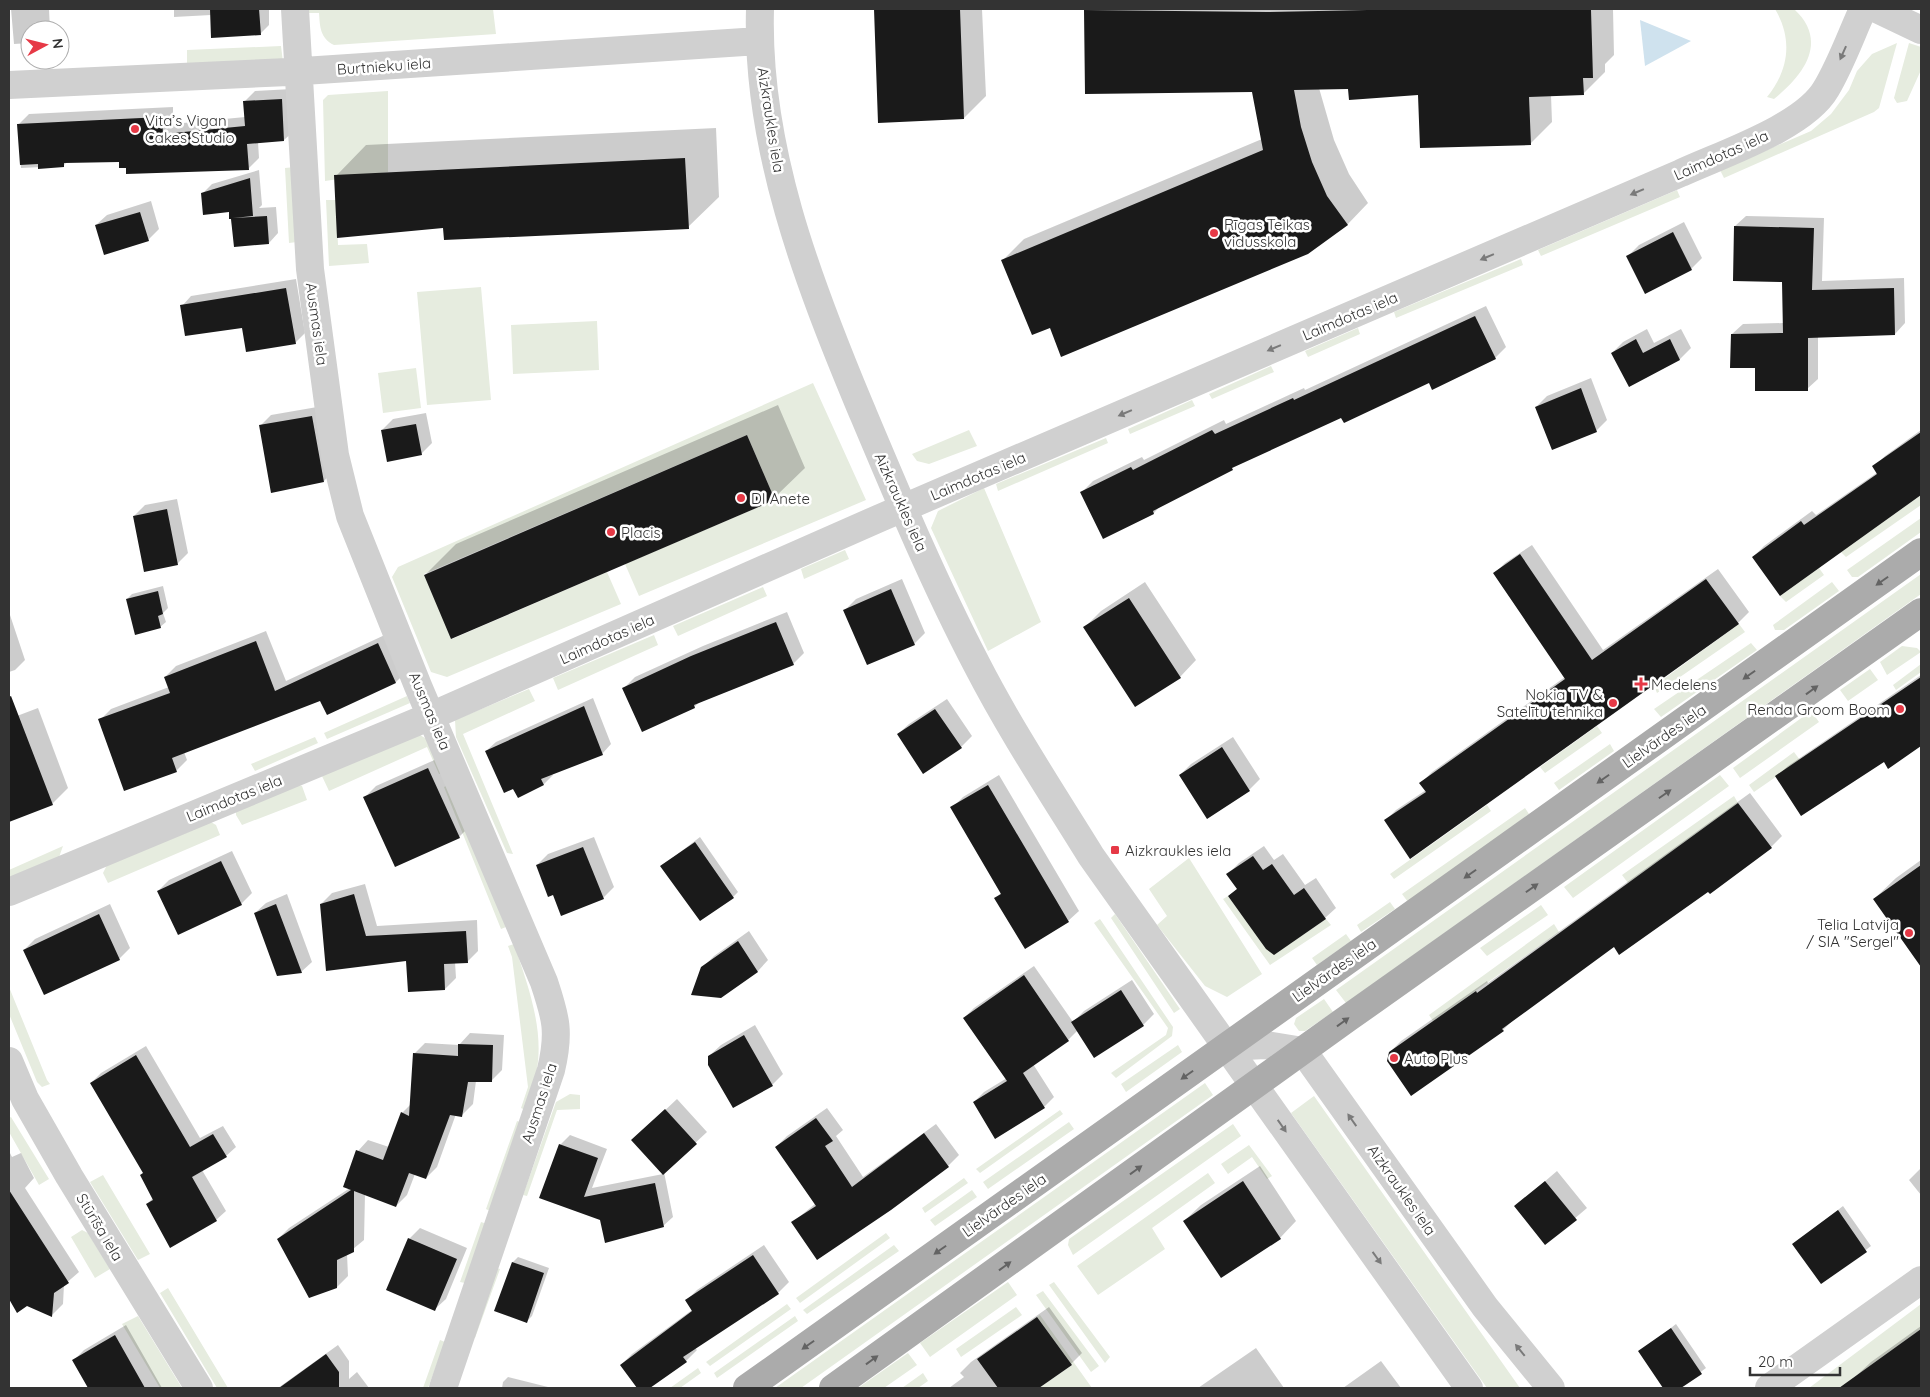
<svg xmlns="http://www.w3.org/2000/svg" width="1930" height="1397" font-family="Quicksand,sans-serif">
<rect width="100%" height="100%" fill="#fff"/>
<path fill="#e6ecdf" d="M307,9h186l3,25 -162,11c-14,-7 -14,-18 -15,-32h-12z
M1775,9h19c35,32 10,66 -20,90l-7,-2c22,-27 26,-58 8,-88z
M1897,43l-18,65 -5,4 -150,66 -4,-8 91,-39 20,-17 18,-24 8,-19 15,-17z
M1909,43l12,4v23l-14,31 -10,2 -3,-5z
M281,46l2,16 -96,6v-18z
M388,91v81l-63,9 -2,-81 5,-5z
M295,167l2,75 -8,1 -4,-75z
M1677,190l3,7 -139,59 -3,-6z
M326,200h10l2,45 29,-1 2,19 -40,3z
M1521,259l2,6 -127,53 -2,-6z
M481,287l10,113 -64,5 -10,-113z
M597,321l2,49 -86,4 -2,-49z
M1358,328l2,6 -52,23 -3,-6z
M1271,366l3,6 -62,27 -3,-5z
M416,368l5,40 -38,5 -5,-40z
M813,383l53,117 -227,96 -14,-32 150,-64 -28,-65 -323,139 28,65 155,-67 14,32 -174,73 -16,-5 -39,-95 6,-10z
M1192,400l3,6 -65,28 -2,-5z
M969,430l8,16 -48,18 -12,-3 -5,-7z
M1106,438l2,5 -110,48 -2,-7z
M984,488l57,134 -53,29 -57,-123 7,-17z
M1921,495v10l-75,52 -5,-5z
M1921,518v14l-63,45h-6l-5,-7z
M845,550l4,9 -45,20 -3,-10z
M1819,568l5,7 -38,27 -6,-6z
M1921,574v20l-575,409 -10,-13z
M1832,582l7,9 -55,39h-9l-2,-5z
M763,587l4,9 -89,40 -5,-10z
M1739,624l6,8 -88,61 -3,-7z
M654,635l4,10 -100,45 -5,-12z
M1751,643l6,7 -96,67 -7,-8z
M1902,646l15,2 4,4 -34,23 -7,-13z
M1921,664v8l-25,18 -3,-5z
M1870,669l8,11 -30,21 -8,-11z
M529,689l6,12 -72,33 50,120 -6,-1 -51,-116 -1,-17z
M407,696l3,7 -83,36 -3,-6z
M1811,711l8,11 -79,56 -7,-10z
M1597,726l5,7 -57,40 -5,-6z
M417,733l11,7 15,33 -4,1 -12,-27 -98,44 -8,-17z
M315,737l3,6 -63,28 -4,-7z
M1610,744l4,7 -55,39 -5,-7z
M1794,752l6,8 -46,32 -5,-7z
M1720,775l9,11 -156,112 -9,-11z
M295,784l7,2 5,14 -65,25 -6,-10v-5z
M448,785l58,142 -5,2 -57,-142z
M1734,796l4,7 -110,80 -6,-8z
M1487,805l4,6 -97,68 -4,-5z
M1525,808l4,6 -121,88 -6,-8z
M209,821l7,4 4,10 -112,48 -5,-10 4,-8z
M63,846l-5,14 -49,20v-10z
M1189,858l73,116 -35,23 -22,-11 -48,-61 10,-9 -18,-27z
M1228,896l42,56 9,-1 47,-32 5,6 -61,40 -47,-66z
M1390,902l5,7 -34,23 -4,-7z
M1541,905l7,10 -61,41 -7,-8z
M1115,914l65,95 -6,4 -63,-95z
M1100,919l73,108 -1,9 -56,42 -5,-5 55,-38 2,-7 -74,-105z
M1554,924l5,8 -126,89 -4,-6z
M1346,934l5,7 -34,24 -5,-7z
M514,944c13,39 30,83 23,125 -2,14 -8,28 -12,41l-4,-2 7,-21 -16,-130 -4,-11z
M9,987l38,93 3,4 -8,3 -5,-5 -28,-68z
M1324,999l9,13 -28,19h-6l-5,-7 2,-6z
M1178,1045l4,7 -56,40 -5,-8z
M1205,1083l8,12 -412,293h-26z
M570,1094l10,1v14l-23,1 -30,86 -4,-1 33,-93z
M1314,1096l206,292h-33l-196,-275z
M1060,1110l3,4 -83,59 -4,-4z
M11,1117l38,62 -10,6 -30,-53v-14z
M517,1121l3,1 -30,89 -4,-2z
M1069,1122l5,7 -86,60 -5,-7z
M1233,1124l8,12 -168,119 -5,-10 1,-6z
M1249,1145l23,31 -5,3 -15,-22 -24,17 -7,-10z
M1208,1173l7,10 -63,45 13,21 -67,46 -21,-29z
M103,1175l47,79 -12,6 -48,-78z
M964,1178l4,5 -43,30 -3,-5z
M972,1190l5,7 -42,29 -5,-6z
M481,1222l6,2 -22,59 -5,-1z
M82,1230l6,3 22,36 -15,9 -24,-41z
M886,1233l4,5 -90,65 -4,-5z
M894,1245l5,6 -92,63 -4,-4z
M496,1268l4,1 -25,69 -4,-2z
M1008,1282l9,13 -87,62 -10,-14z
M1054,1282l56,75 -5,6 -56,-78z
M168,1288l60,100h-11l-57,-95z
M1043,1291l56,75 -8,6 -55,-77z
M787,1304l4,5 -81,57 -4,-4z
M1921,1304v25l-68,49 7,10h-51z
M1016,1307l6,8 -61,42 -5,-8z
M1040,1315l52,73h-53l33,-23 -35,-48z
M138,1316l44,72h-22l-38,-64z
M795,1316l3,5 -81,57 -3,-5z
M440,1340l5,2 -17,46h-5z
M908,1353l9,12 -33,23h-26z
M698,1368l3,5 -21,15h-10z
M923,1373l5,8 -10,7h-16z"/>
<path fill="#cfe2ee" d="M1640,20l51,21 -46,25z"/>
<path fill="#0003" d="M11,9h38l1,21h-20v13l-16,1z
M174,9h95v16l-9,9 -49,-19 -37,2z
M875,9h107l4,87 -22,22 -85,3z
M1087,9h526l1,46 -9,9v8l-22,22 -32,1 1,27 -22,22 -111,-50 -70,-6h-30l15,52 15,34 19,29 -21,22 -296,101 -49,-65 22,-22 238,-100 -9,-48 -168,-80z
M292,89l3,41 -11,10 -26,2 1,16 -11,11 -121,-3 -7,-5 -53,1 -4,4 -42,2 -3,-43 11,-11 144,-7v17l72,-7v-16l10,-10z
M716,128l3,69 -31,30h-244l-108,-51 30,-31z
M259,170l3,35 -3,3 17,-1 2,26 -9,10 -34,3 -5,-35 -28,-17 10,-10z
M151,201l8,28 -11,11 -52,-15 11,-10z
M1746,216l78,2 -2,63 82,-3 1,45 -10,11 -77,2v43l-11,10 -51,-22 -24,-33 11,-10 41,-1 -1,-42 -48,-55z
M1684,222l18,36 -11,11 -45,23 -18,-36 11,-11z
M296,279l9,54 -10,10 -113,-37 9,-10z
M1486,306l20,41 -11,11 -65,23 -88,35 -106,49 -75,40 -7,8 -50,24 -22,-45 11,-11 49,-24 2,3 80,-40 2,4 78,-36 1,2z
M1647,329l7,14 27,-14 10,19 -11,11 -51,26 -17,-32 11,-11z
M1591,378l16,42 -11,11 -60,-24 11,-11z
M778,405l27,63 -31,30 -349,77 31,-31z
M323,406l11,64 -10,11 -64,-55 11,-11z
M426,413l6,30 -11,11 -39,-24 11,-11z
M1921,430v64l-140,100 -28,-37 11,-11 48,-35 4,4 62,-43 -4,-5 11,-11z
M177,499l11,54 -11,11 -43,-48 11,-11z
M1532,545l71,105 115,-81 31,43 -11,11 -328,234 -25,-36 11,-11 30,-20 -5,-7 11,-11 133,-95 -71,-103 11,-11z
M902,579l23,54 -11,11 -69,-34 11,-11z
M1145,582l51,78 -16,17 -95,-50 16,-16z
M163,586l5,22 -5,5 3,9 -6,5 -33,-28 5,-5z
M9,612l16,48 -10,10 -6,2z
M787,612l17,41 -11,11 -93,38 -6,5 -70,-19 11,-11 68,-31z
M266,631l20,50 103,-48 18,38 -11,11 -68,31 -7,-14 -137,53 3,8 -11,11 -76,-51 11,-11 58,-22 -4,-10 11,-11z
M1921,675v70l-32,22 -5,-7 -107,16 11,-10z
M593,698l18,46 -9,10 -50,19 1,2 -9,9 -26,12 -32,-45 10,-9z
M947,699l25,37 -11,11 -63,-13 11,-10z
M38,708l30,80 -16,16 -43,16v-101z
M1233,737l27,42 -11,11 -69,-15 11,-11z
M439,758l31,68 -11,11 -94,-40 11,-11z
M999,775l80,136 -11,10 -73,-22 6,-6 -49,-85 11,-11z
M1750,793l32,43 -11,11 -62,44 -95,55 -100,73 -11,11 -113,22 11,-11 86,-60 1,2z
M594,837l20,50 -11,11 -49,-5 -17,-28 11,-11z
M700,837l38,55 -5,5 -71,-31z
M1264,846l10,14 9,-6 22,31 11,-7 20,30 -11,10 -96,-22 9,-8 -10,-14 11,-11z
M232,851l20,42 -11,11 -83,-13 11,-11z
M1921,860v105l-47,-66 22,-21z
M365,884l12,42 100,-6 1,31 -11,11h-12l1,16 -11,11 -37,-30 -81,10 -6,-65 11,-11z
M287,894l25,68 -11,10 -46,-59 11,-10z
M110,904l20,44 -11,11 -74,35 -21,-44 11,-11z
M749,931l19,29 -10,11 -38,26 -18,-29 12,-12z
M1034,966l39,56 11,-11 48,-31 22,34 -11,11 -65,5 -10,10 -35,24 21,33 -10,10 -70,-5 10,-10 23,-14 -43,-60 10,-10z
M755,1025l28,49 -11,11 -63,-29 12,-11z
M470,1033l34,2 -2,35 -11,11h-15l-3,23 -11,11 -6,-1 -19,53 -11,11 -11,-4 -8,21 -11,11 -31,-12 -1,46 -17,14 1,22 -11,11 -59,-48 11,-11 61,-40 8,-37 10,-11 21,7 13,-34 9,-9 3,-50 11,-11 34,2z
M146,1046l54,92 23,-12 13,21 -10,9 -24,14 24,41 -10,9 -69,-16 6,-6 -9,-26 -53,-89 10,-10z
M677,1099l30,33 -43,40 9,45 -10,9 -62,-7 -60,-22 19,-52 10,-10 37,14 -15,39 71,-14 -19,-44z
M827,1108l16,22 -7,6 27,41 73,-53 23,31 -11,11 -58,43 -97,13 22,-18 -39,-57 11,-11z
M9,1151l3,6 9,-4 13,25 -9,10 54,84 -15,13 -1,19 -11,11 -25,-10 -10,6 -8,-14z
M1260,1166l36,55 -16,17 -96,-17 17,-16z
M1921,1168v27l-12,-15z
M1557,1171l30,37 -41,35 -30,-37z
M1843,1206l28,40 -49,37 -28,-39z
M420,1228l47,20 -21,51 -11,10 -26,-70z
M764,1245l25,37 -11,11 -83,55 2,2 -11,11 -38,27h-10l-17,-23 11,-11 60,-44 -6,-9 11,-11z
M518,1257l31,11 -17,48 -5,5 -14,-59z
M1049,1307l33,46 -11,11 -34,24h-88l15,-11 -4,-4 11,-11z
M1676,1324l30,44 -27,20h-14l-25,-36z
M126,1325l36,63h-73l-16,-27 11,-11z
M1921,1326v59l-5,3h-55l-7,-10 17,-16z
M338,1345l11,16v18l8,-7 12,16h-91z
M1256,1348l28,40h-86z
M1381,1361l20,27h-58z
M508,1377l44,11h-50l1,-6z"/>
<path fill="#1a1a1a" d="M210,9h49l2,26 -50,3z
M874,9h86l4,110 -86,4z
M1416,9l175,1 2,68h-10l1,17 -55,2 2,48 -111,3 -2,-53 -69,5 -1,-11 -54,1 7,37 11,35 15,34 21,29 -40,29 -247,103 -11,-29 -18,7 -31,-75 262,-110 -11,-58 -167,2 -1,-84 182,2z
M282,99l2,42 -37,3 2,26 -123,4v-6h-7v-6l-55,1v4l-26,2v-5l-18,1 -3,-41 145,-7 1,17 82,-8 -2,-25z
M685,158l4,71 -245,11 -1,-12 -106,10 -3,-63z
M250,178l3,38 -20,2 34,-2 2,28 -35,3 -3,-28h-2v-7l-26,3 -2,-22z
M140,212l9,29 -45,14 -9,-30z
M1734,226l80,2 -2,62 82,-2 1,47 -87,3v53h-53v-23h-25l1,-34 52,-1 -1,-51 -49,-1z
M1673,232l19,38 -47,24 -19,-38z
M286,288l10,56 -50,8 -4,-24 -57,8 -5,-31z
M1475,316l21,43 -64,31 -3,-7 -85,40 -3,-5 -109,50 1,2 -80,41 1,3 -51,25 -23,-47 51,-25 2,3 79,-40 3,4 78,-36 1,2z
M1636,339l7,14 27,-14 10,21 -51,27 -18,-34z
M1581,388l16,44 -45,18 -17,-43z
M312,416l12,66 -53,11 -12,-68z
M416,424l6,31 -35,7 -6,-32z
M1921,432v63l-141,101 -28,-39 49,-36 3,4 73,-51 -5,-8z
M747,435l28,65 -324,139 -27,-64z
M167,509l11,56 -34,7 -11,-56z
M1520,554l72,106 114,-81 33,45 -329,235 -26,-39 42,-28 -7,-9 146,-104 -72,-106z
M891,589l24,56 -48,20 -24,-55z
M158,591l5,23 -5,2 3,12 -26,7 -9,-36z
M1129,598l52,80 -46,29 -52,-80z
M776,622l18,43 -100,40 1,3 -53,24 -20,-44 69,-32z
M256,641l19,50 103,-48 18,40 -69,32 -7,-14 -148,57 5,14 -53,19 -26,-72 72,-26 -6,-16z
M1921,677v69l-33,23 -4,-7 -83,54 -26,-40z
M11,696l42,109 -44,17v-125z
M584,706l19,49 -62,24 3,6 -26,13 -5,-9 -9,4 -19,-42z
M935,709l27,39 -39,26 -26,-40z
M1222,747l28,44 -43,28 -28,-44z
M428,768l32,70 -65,29 -32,-70z
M988,785l81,137 -44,27 -31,-51 7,-4 -51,-87z
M1738,803l34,45 -62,46 -2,-2 -89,63 -5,-8 -112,82 2,2 -93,65 -24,-35 2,-9 87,-61 1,2z
M695,842l39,56 -34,23 -40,-55z
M583,847l21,52 -43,17 -8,-21 -5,2 -12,-32z
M1253,856l10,14 9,-6 22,31 10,-7 22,31 -52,36 -8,-6 -38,-53 9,-7 -11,-15z
M221,861l21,44 -64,30 -21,-44z
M1921,865v102l-48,-68z
M354,894l12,42 100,-5 2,32 -24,1 1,26 -37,2 -2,-31 -80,10 -6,-67z
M276,904l26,69 -25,3 -23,-63z
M99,914l21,46 -76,35 -21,-45z
M738,941l20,31 -37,26 -30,-3 10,-28z
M1024,975l45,66 -46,32 22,35 -50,31 -22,-37 34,-21 -44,-63z
M1121,990l23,36 -50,32 -23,-36z
M744,1035l29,51 -40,22 -25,-43v-9z
M458,1044l35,1 -1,37h-24l-6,35 -12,-2 -24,64 -17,-6 -13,34 -42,-16v61l-17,8v28l-28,10 -32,-59 74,-49 -8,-3 13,-37 27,10 18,-48 8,4 4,-63 45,3z
M136,1055l54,92 23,-13 14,23 -35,20 25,44 -47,27 -24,-44 7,-4 -13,-25 3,-2 -53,-90z
M665,1109l32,35 -34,31 -32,-35z
M816,1118l17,23 -8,5 27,41 72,-54 25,34 -58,43 -74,50 -26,-38 25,-16 -41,-59z
M559,1144l39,14 -14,39 71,-14 9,44 -59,16 -5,-23 -61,-22z
M1243,1181l38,58 -60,39 -38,-57z
M1545,1181l32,39 -32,25 -31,-39z
M9,1190l60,93 -15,10 -2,24 -25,-11 -10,7 -8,-14z
M1838,1210l29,42 -46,32 -29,-40z
M408,1238l49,21 -22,52 -49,-21z
M753,1255l26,39 -96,63 4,5 -37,26h-13l-17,-23 72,-54 -7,-11z
M512,1262l32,11 -17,50 -33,-12z
M1037,1317l35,48 -33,23h-41l-21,-29z
M1671,1328l31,46 -21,14h-18l-25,-37z
M1921,1329v59h-82z
M115,1335l30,53h-57l-16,-28z
M326,1354l13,18v16h-60z"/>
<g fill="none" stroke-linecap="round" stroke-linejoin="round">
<path stroke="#d0d0d0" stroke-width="28" d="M295,9l15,260 25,186 15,61 68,170 126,296c12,36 16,50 7,88l-108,318
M760,9c-4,137 47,270 99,395 37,88 74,177 118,261 34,66 75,128 114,191l378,532
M1877,9l44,21
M9,85l279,-13 471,-31
M9,892l422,-176 449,-198 801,-345c41,-19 123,-46 145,-84 15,-25 25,-54 37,-80
M1226,1047l39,-2 38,6 182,256 66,81
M9,1061l16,38 44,77 130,212
M1769,1388l152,-108"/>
<path stroke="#ababab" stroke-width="28" d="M747,1388l1174,-836
M833,1388l515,-370 573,-406"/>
</g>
<defs><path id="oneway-solid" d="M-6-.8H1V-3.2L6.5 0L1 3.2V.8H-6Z" transform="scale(1.25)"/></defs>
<g fill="#7a7a7a">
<use href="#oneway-solid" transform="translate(1843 53) rotate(114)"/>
<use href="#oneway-solid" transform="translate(1637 192) rotate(157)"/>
<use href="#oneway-solid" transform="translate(1487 257) rotate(157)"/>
<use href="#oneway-solid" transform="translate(1274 348) rotate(157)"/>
<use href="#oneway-solid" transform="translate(1125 413) rotate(157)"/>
<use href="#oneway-solid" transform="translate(1352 1120) rotate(-125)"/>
<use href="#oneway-solid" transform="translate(1282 1126) rotate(55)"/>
<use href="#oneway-solid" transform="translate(1377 1258) rotate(54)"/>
<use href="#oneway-solid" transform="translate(1520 1350) rotate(-129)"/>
</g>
<g fill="#636363">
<use href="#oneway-solid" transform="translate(1882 581) rotate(145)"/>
<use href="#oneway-solid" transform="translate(1749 675) rotate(145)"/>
<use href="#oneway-solid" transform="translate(1812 690) rotate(-36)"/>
<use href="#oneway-solid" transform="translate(1603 779) rotate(145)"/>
<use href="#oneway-solid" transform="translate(1665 794) rotate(-35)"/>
<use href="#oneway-solid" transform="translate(1470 874) rotate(145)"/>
<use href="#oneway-solid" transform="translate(1532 888) rotate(-35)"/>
<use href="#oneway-solid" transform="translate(1343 1022) rotate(-36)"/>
<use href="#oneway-solid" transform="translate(1187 1075) rotate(145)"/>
<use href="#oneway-solid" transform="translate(1136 1170) rotate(-36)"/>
<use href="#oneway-solid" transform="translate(940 1250) rotate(145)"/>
<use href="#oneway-solid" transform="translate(1005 1266) rotate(-36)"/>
<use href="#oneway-solid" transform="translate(808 1345) rotate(145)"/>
<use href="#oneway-solid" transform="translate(872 1360) rotate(-36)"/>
</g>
<g fill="#e63946" stroke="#fff" stroke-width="2">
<circle cx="135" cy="129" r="5"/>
<circle cx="1214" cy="233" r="5"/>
<circle cx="741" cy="498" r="5"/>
<circle cx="611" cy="532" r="5"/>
<path d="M1638.5 676.5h5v5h5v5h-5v5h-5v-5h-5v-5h5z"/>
<circle cx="1613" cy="703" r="5"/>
<circle cx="1900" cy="709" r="5"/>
<rect x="1110" y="845" width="10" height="10" rx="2.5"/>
<circle cx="1909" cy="933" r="5"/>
<circle cx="1394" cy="1058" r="5"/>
</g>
<g text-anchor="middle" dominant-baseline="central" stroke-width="5" stroke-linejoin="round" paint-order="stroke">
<g font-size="15" fill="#333" stroke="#fff">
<text transform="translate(384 66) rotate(-4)">Burtnieku iela</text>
<text transform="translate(771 120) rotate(81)">Aizkraukles iela</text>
<text transform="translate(1721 155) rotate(-24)">Laimdotas iela</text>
<text transform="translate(1350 316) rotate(-23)">Laimdotas iela</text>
<text transform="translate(317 324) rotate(82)">Ausmas iela</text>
<text transform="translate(978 476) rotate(-23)">Laimdotas iela</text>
<text transform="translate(901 502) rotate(66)">Aizkraukles iela</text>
<text transform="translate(607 639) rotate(-24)">Laimdotas iela</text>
<text transform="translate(430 711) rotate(67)">Ausmas iela</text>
<text transform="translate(1664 736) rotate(-35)">Lielvārdes iela</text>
<text transform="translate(234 798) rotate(-22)">Laimdotas iela</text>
<text transform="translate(1334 970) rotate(-35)">Lielvārdes iela</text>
<text transform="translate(539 1103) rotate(-72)">Ausmas iela</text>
<text transform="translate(1402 1190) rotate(55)">Aizkraukles iela</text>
<text transform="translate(1004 1205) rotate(-35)">Lielvārdes iela</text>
<text transform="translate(100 1227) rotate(59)">Stūrīša iela</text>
</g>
<g font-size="15" fill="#333" stroke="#fff" text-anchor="start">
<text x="145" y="120">Vita’s Vigan<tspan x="145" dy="17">Cakes Studio</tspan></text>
<text x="1224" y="224">Rīgas Teikas<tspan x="1224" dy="17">vidusskola</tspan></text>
<text x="751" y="498">DI Anete</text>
<text x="621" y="532">Placis</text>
<text x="1651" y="684">Medelens</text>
<text x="1603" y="694" text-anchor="end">Nokia TV &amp;<tspan x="1603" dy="17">Satelītu tehnika</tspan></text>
<text x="1890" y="709" text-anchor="end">Renda Groom Boom</text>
<text x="1125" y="850">Aizkraukles iela</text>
<text x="1899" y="924" text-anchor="end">Telia Latvija<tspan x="1899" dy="17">/ SIA "Sergel"</tspan></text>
<text x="1404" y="1058">Auto Plus</text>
</g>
</g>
<rect width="1930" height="1397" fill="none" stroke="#333333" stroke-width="20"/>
<g transform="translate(45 45) rotate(83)"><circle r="24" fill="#ffffff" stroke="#adadad"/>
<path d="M0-4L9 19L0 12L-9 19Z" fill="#e63946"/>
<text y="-8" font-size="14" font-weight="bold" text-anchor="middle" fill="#333333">N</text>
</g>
<path d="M1750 1367v8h90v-8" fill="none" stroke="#333333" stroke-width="2.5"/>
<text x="1758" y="1367" font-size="15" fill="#333333" stroke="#ffffff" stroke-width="4" paint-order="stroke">20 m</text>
</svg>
